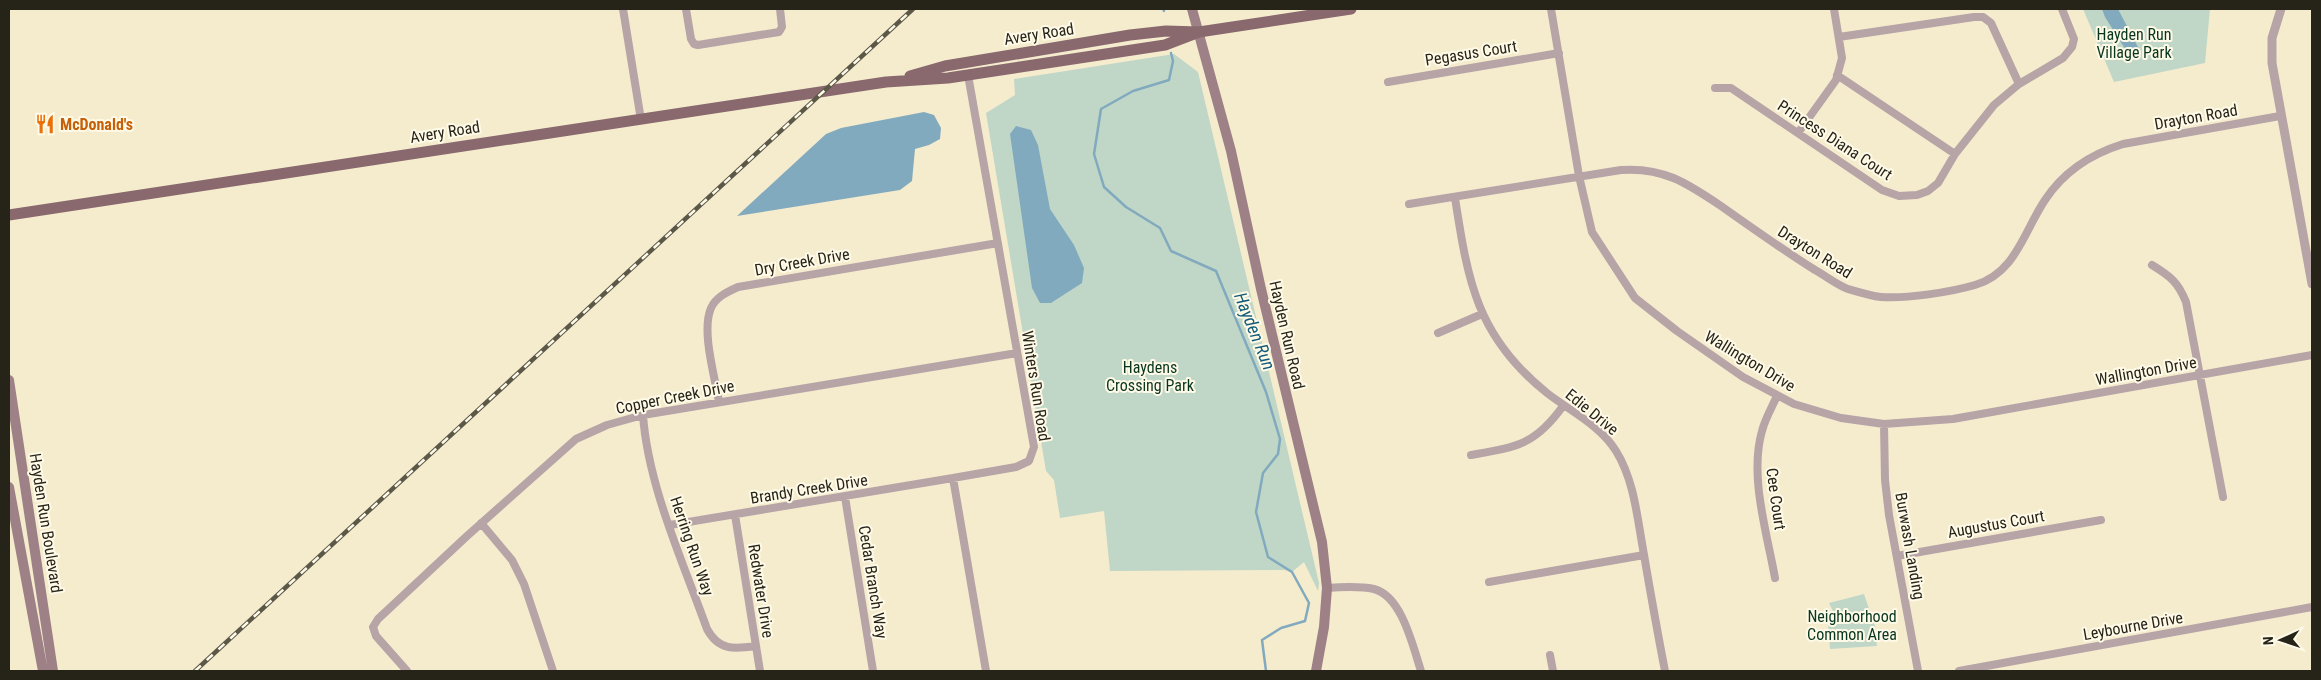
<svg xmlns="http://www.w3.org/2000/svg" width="2321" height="680" font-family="'Roboto Condensed',sans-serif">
<rect width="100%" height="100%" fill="#f5ecce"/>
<path fill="#c0d6c7" d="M2083,9h127l-5,54 -91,19z
M1174,54l24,18 121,511 -1,8 -14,-29 -12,10 -8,-2 -174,1 -6,-60 -44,7 -6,-38 -8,-9 -60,-358 29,-18 -1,-16z
M1864,594l11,32 2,20 -47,3 -2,-26 7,-8 -6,-12z"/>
<path fill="#82aabe" d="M2102,9h16l22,42 -11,4 -24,-38z
M924,112l10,3 7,13 -1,11 -11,6 -14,4 -3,32 -12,9 -163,26 89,-82 15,-6z
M1016,126l15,4 7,15 12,64 24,36 10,23 -2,15 -31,20h-11l-8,-15 -22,-154z"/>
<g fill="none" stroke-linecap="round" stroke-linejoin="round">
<path stroke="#82aabe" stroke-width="2.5" d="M1163,9l1,2
M1171,53l2,8 -4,19 -36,11 -32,18 -7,45 10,33 22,20 34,21 11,23 45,20 50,121 14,47 -2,15 -15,19 -7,39 12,45 24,15 17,31 -4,18 -24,7 -19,12 4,31"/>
<path stroke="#b7a4a7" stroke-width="8" d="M623,9l18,111
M686,9l5,30 3,5 4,1 81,-13 3,-5 -2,-18
M1551,9l28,167 13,56 43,66 42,33 66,46 51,27 47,14 43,6 69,-5 359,-64
M1839,37l135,-20h9l8,6 28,61
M1837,75l118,79
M1388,82l171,-29
M1715,88h16l151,102 17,6 18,-1 11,-4 10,-8 17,-29 39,-49 25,-21 44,-26 9,-11 2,-8 -12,-30
M1798,133l38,-53 6,-22 -8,-49
M1455,198c13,84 22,139 92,195 23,18 53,32 69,58 18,29 21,65 27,98 7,41 14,81 22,122
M1409,204l212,-34c42,-3 66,13 100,36 31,22 62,44 94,64 11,6 22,15 33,19 10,3 23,7 33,8 25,2 70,-5 94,-12 41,-12 49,-54 70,-85 19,-29 46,-46 78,-56l157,-28
M2152,265c18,11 26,17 34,37l37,195
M1438,333l44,-19
M719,402c-4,-25 -18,-71 -8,-94 5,-11 16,-16 27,-21l260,-44
M643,415c5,71 40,147 64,214 12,22 27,20 49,17
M1884,424l1,56 4,35 29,156
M1471,455c46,-8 64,-10 92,-49
M953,478l33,193
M845,497l28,174
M735,515l25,156
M481,523l31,37 12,24 29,87
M670,525l283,-47 63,-11 13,-6 5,-14 -66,-372
M1897,556l204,-36
M1775,578c-8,-45 -26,-102 -13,-147 3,-12 10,-24 15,-35
M1489,582l155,-27
M1327,588c14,-1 32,-2 47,1 28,7 39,58 47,82
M1550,655l3,16
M407,671l-31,-35 -3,-9 5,-8 89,-83 109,-97 31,-14 36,-10 374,-62
M1959,671l353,-64"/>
<path stroke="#b7a4a7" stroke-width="9" d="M2281,9l-9,29v25l40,221"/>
<path stroke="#9d8186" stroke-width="10" d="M1192,9l39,142 30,138 61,253 5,46 -3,39 -8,44
M9,380l44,291
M9,487l34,184"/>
<path stroke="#89686e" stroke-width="11" d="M910,76l35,-10 185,-31 36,-4 33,1 152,-23
M9,215l877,-133 62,-4 217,-33 34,-13"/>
<defs>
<path id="rail" d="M195,671l718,-662"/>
</defs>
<use href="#rail" stroke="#5c5848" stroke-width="4.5"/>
<use href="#rail" stroke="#fffae8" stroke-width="2.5" stroke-dasharray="8" stroke-linecap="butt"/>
</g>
<defs>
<symbol id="restaurant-bare" viewBox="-9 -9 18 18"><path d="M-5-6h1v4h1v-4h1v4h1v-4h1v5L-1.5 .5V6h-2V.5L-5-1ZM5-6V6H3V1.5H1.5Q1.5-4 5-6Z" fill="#e8710a" stroke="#fffae8" stroke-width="2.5" paint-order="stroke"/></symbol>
</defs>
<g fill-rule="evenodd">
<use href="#restaurant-bare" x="31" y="110" width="28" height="28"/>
</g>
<g text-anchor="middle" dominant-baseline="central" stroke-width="4" stroke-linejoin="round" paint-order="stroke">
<g font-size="16" fill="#262318" stroke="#fffae8">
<text transform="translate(1039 34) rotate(-9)">Avery Road</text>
<text transform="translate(1471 53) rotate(-9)">Pegasus Court</text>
<text transform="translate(2196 117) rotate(-10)">Drayton Road</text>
<text transform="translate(445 132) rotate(-9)">Avery Road</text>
<text transform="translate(1835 140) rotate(33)">Princess Diana Court</text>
<text transform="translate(1815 252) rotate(32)">Drayton Road</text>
<text transform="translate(802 262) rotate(-10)">Dry Creek Drive</text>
<text transform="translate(1287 335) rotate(77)">Hayden Run Road</text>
<text transform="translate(1750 361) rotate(31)">Wallington Drive</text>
<text transform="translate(2146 371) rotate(-10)">Wallington Drive</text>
<text transform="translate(1036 386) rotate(81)">Winters Run Road</text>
<text transform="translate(675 397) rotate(-11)">Copper Creek Drive</text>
<text transform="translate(1592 412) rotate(39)">Edie Drive</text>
<text transform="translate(809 489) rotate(-9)">Brandy Creek Drive</text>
<text transform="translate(1776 499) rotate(82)">Cee Court</text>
<text transform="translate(46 523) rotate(81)">Hayden Run Boulevard</text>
<text transform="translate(1996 524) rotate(-10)">Augustus Court</text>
<text transform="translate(692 546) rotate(71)">Herring Run Way</text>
<text transform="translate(1910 546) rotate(80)">Burwash Landing</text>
<text transform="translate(873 582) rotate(81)">Cedar Branch Way</text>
<text transform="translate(761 591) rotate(81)">Redwater Drive</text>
<text transform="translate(2133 626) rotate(-10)">Leybourne Drive</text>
</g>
<g font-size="16" fill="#07361e" stroke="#fffae8">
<text x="2134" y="34">Hayden Run<tspan x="2134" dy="18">Village Park</tspan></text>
<text x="1150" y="367">Haydens<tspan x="1150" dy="18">Crossing Park</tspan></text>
<text x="1852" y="616">Neighborhood<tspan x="1852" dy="18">Common Area</tspan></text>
</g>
<g font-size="16" font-weight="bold" fill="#c56008" stroke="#fffae8" text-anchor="start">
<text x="60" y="124">McDonald's</text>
</g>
<g font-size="18" font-style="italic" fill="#135c79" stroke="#fffae8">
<text transform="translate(1255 331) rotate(68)">Hayden Run</text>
</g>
</g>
<rect width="2321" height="680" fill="none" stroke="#262318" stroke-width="20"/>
<g transform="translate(2281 640) rotate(267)" stroke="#fffae8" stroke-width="4" paint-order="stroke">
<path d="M0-4L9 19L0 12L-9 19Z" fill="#262318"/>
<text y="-8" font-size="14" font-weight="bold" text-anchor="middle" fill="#262318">N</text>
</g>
</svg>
